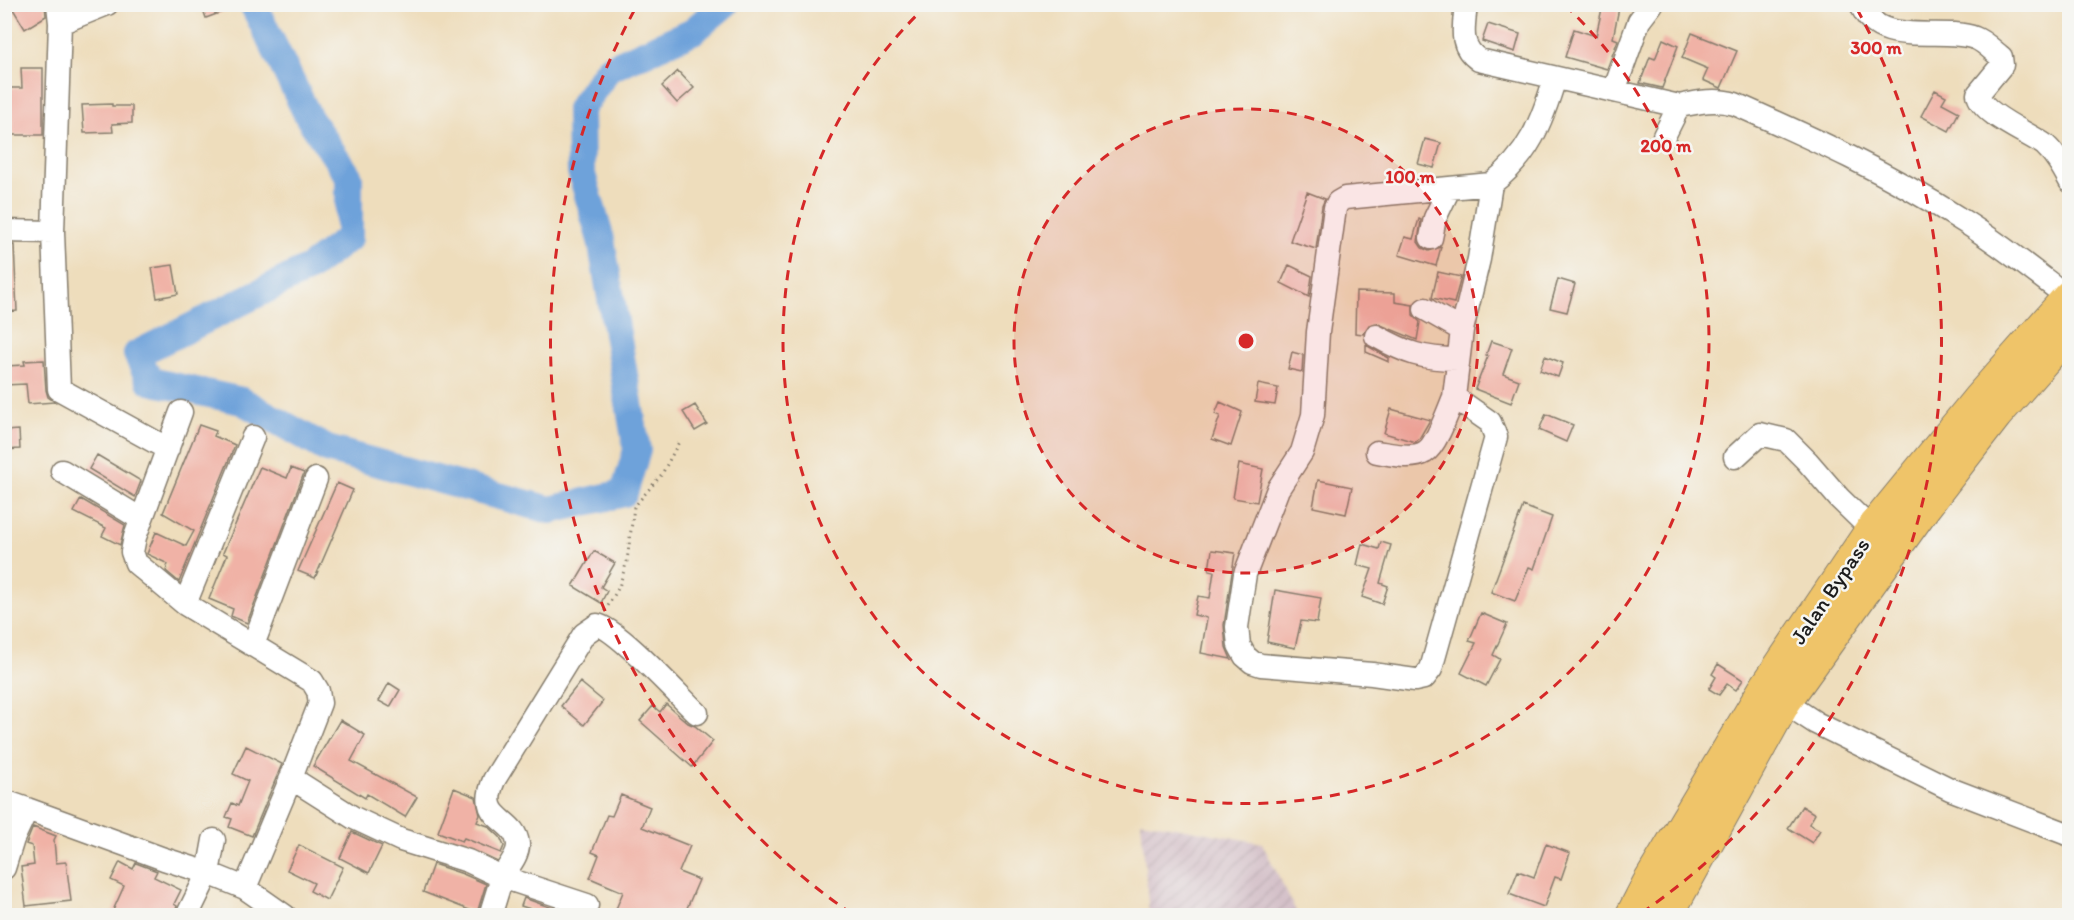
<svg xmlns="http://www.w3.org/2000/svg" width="2074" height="920" font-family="Itim,sans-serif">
<defs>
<pattern id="industrial-furrows" width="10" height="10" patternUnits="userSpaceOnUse" patternTransform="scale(1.5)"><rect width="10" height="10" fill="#d2bdc6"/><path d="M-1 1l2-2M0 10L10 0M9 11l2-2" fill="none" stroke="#b4a2aa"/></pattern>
</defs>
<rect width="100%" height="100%" fill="#f6f6f2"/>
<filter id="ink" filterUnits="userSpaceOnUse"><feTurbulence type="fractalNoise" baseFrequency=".0167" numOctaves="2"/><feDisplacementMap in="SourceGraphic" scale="12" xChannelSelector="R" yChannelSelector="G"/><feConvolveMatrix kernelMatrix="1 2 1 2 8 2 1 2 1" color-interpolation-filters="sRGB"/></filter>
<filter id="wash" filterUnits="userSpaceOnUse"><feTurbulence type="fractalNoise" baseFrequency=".008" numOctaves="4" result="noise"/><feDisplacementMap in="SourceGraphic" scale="24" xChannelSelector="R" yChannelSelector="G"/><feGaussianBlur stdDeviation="1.35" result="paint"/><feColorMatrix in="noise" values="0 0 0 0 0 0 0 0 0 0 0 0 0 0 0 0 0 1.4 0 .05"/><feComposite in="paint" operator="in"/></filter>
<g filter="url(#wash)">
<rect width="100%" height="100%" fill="#eeddbc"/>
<path fill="url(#industrial-furrows)" d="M1141,821l121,22 36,72h-149z"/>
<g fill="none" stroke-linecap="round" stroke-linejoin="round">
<path stroke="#6ea2da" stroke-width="28" d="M253,4l56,114 40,59v61l-40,30 -172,86 13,27 92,20 85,48 223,61 74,-17 13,-43 -36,-210 -20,-69 -1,-62 28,-40 85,-38 32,-27"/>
</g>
<g id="blocks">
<path fill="#f0b2a6" d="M10,4h35l1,12 -21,13z
M201,4h37v2l-32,12z
M1603,4l16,4 -6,30 5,2 -11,29 -42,-12 9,-28 22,7z
M1488,24l32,10 -5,18 -33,-11z
M1692,33l45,18 -16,37 -18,-8 5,-11 -26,-11z
M1663,39l15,7 -16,42 -22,-5 10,-26 5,2z
M21,68h22v67h-30l-4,-47h13z
M678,71l16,17 -17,15 -15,-17z
M1935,90l11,6 -4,7 17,9 -10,19 -28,-15z
M112,104v2h20v17l-20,1 1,8 -29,1 -2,-28z
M1425,139l16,4 -7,25 -16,-4z
M1307,192l18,7 -3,7 -6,43 -26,-8z
M1419,219l2,1 -3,22 4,6 7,3 12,-4 -5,19 -37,-11 6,-18 8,2z
M4,245h10l3,66 -13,1z
M173,265l5,29 -21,4 -5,-30z
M1289,265l23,11 -3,21 -28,-14z
M1438,272l23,5 -7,26 -22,-5z
M1558,279l17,5 -8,28 -17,-4z
M1356,292l39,1v9l18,3v10l7,7 -3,18 -41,-17 -7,2 -6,9 -8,-1z
M1491,341l21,7 -9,26 16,6 -8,23 -36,-14 13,-33 -2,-1z
M1366,345l23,13v4l-23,-10z
M1292,352l11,3 -1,17 -14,-3z
M1545,356l18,7 -5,14 -18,-7z
M44,360l2,30 2,7 7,5 -27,2 -2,-20 -22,1v-19l21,-1 -1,-4z
M1258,384l20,4 -3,17 -20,-3z
M1220,402l22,10 -11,34 -19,-7 8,-23 -5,-2z
M695,405l12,19 -12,7 -12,-19z
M1391,409l39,11 -11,19 -4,3 -31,-9z
M1546,414l27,11 -7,17 -27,-12z
M199,425l17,6 -2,5 21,9 -56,137 -13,-11 2,-7 -21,-10 9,-22 30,14 8,-15 -31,-18z
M19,430l1,19 -16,1v-19z
M97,455l44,26 -6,16 -46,-28z
M1239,464l24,5 -6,33 -24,-4z
M260,467l27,11 4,-10 13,5 -57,150 -16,-7 2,-7 -24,-10 18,-44 -4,-2z
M1318,480l34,7 -6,27 -33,-7z
M337,483l16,7 -38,88 -17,-7z
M81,499l44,26 -5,20 -18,-9 4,-8 -32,-16z
M1523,506l29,11 -18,52 -5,-2 -14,34 -24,-9z
M1381,542l10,3 -11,38 8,3 -6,18 -20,-7 10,-28 -15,-4 5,-21 17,5z
M1212,550l23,3 -11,72 2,22 5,12 -30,-6 6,-35 -13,-3 4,-19 12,2 4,-27 -5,-1z
M594,551l21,12 -14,24 6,4 -6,12 -28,-17z
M1275,590l46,8 -4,25 -16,-2 -6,27 -28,-6z
M1481,613l26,11 -14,31 7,4 -14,27 -25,-13 15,-30 -7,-2z
M1718,664l25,16 -7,10 -9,-6 -8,11 -10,-6 7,-12 -4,-3z
M580,682l23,19 -19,24 -23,-19z
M389,683l11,7 -10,17 -11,-6z
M666,704l22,19 7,3 18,15 -21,26 -52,-46 13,-15 7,6z
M340,720l25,15 -14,26 66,36 -12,20 -38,-23 -2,4 -52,-32z
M246,746l36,18 -30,72 -23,-9 3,-8 -6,-2 6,-14 6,3 10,-25 -15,-7z
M454,788l22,9 4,18 -3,7 11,4 12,11 4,9 -3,7 -37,-15 -2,3 -24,-9z
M621,795l29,12 -8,20 48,19 -11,26 20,8 -15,35h-52l-16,-6 7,-17 -33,-14 9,-23 -7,-3 15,-37 5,1z
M1802,806l13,8 -6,10 11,6 -8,13 -24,-15z
M33,827l23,9 -2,4 2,23 10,-1 5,39 -45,5 -5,-39 13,-2 -2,-19 -6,-2z
M352,832l30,14 -13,27 -29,-15z
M1546,844l24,9 -9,26 -6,-2 -11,30 -35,-13 9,-23 16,6z
M299,845l44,22 -16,33 -17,-9 4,-8 -27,-13z
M120,862l13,7 3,-6 21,8 -3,6 27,13 -7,14 3,2 -3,9h-63l13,-29 -13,-6z
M433,864l30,10 23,10 -9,29 -54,-21z
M524,898l28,10 -3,7 -28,-9z"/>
</g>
</g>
<g filter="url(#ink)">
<use href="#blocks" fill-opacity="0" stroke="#857c6c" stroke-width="1.5"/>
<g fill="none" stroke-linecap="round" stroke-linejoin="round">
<defs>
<path id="minor" d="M58,4l2,19 -7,209 6,157 109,60
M1466,4c-2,23 -8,42 13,56l200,46c19,-4 37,-8 56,-2 77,34 154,69 225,115 38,23 73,52 108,78
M1861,4c16,46 80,21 114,34 9,3 18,13 26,19l1,8 -24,29c3,20 51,39 67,51 11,10 18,23 25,36
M60,23l47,-19
M1614,91l25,-70 13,-17
M1664,136l15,-30
M1491,184l-12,75 -17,71 -8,67 36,25 6,15 -65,232 -7,9 -9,2 -43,-6 -111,-9 -9,-3 -7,-6 -6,-11 -2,-18 8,-53 33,-85 24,-37 11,-37 5,-83 17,-124 3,-6 7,-4 146,-14c38,-28 51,-63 64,-106
M4,231l49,1
M1431,238l4,-20 14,-29
M1425,309l37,21
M1376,336c30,17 47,23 82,23
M181,412l-46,125 -3,15 4,11 49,41 127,77 6,10 2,12 -29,75
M1377,452c13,2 35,8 48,0 11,-6 24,-43 29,-55
M1735,457l25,-23 26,6 21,21 32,37 33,32
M62,471l79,48
M185,604l68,-167
M253,645l63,-166
M1784,702l32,21 134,66 120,46
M4,801l23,8
M4,868l9,-29 14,-30 137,50 44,14 6,-33
M245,888l46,-110 63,40 47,22 67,21 34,16 -12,39
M587,905l-85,-28c5,-9 17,-22 16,-33 -3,-28 -42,-22 -24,-64l90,-146 13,-9c21,4 81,70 100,88
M187,916l21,-43 37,15 40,28"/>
<path id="highway" d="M1632,916l16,-31 117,-196 107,-159 107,-131 91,-103
M1666,916l118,-214 140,-195 72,-93 74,-84"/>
</defs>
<use href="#minor" stroke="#857c6c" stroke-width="25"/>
<use href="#highway" stroke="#857c6c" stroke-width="35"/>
<path stroke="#857c6c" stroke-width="3" stroke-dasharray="1.5 4.5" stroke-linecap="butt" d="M605,611l14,-24 8,-26 7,-54 28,-33 18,-34"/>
<use href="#minor" stroke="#fff" stroke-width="22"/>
<use href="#highway" stroke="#efc469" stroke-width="33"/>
</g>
</g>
<circle cx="1246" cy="341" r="232" fill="#d62828" fill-opacity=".12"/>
<g fill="none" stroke="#d62828" stroke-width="3" stroke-dasharray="10 8">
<circle cx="1246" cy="341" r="232"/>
<path d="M1565 5A463 463 0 1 1 927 5"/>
<path d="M852 914A695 695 0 0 1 635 9M1857 9A695 695 0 0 1 1640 914"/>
</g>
<g text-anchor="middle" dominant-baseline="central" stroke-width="5" stroke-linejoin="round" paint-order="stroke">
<g font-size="22" fill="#1c1c1c" stroke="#f6f6f2">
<text transform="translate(1830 591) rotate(-56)">Jalan Bypass</text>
</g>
</g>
<circle cx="1246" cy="341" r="9" fill="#d62828" stroke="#f6f6f2" stroke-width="3"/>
<g font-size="18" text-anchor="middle" font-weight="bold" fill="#d62828" stroke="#f6f6f2" stroke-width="5" stroke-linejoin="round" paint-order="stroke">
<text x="1876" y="54">300 m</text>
<text x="1666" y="152">200 m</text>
<text x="1410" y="183">100 m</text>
</g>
<rect width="2074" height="920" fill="none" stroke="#f6f6f2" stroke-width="24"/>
</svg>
